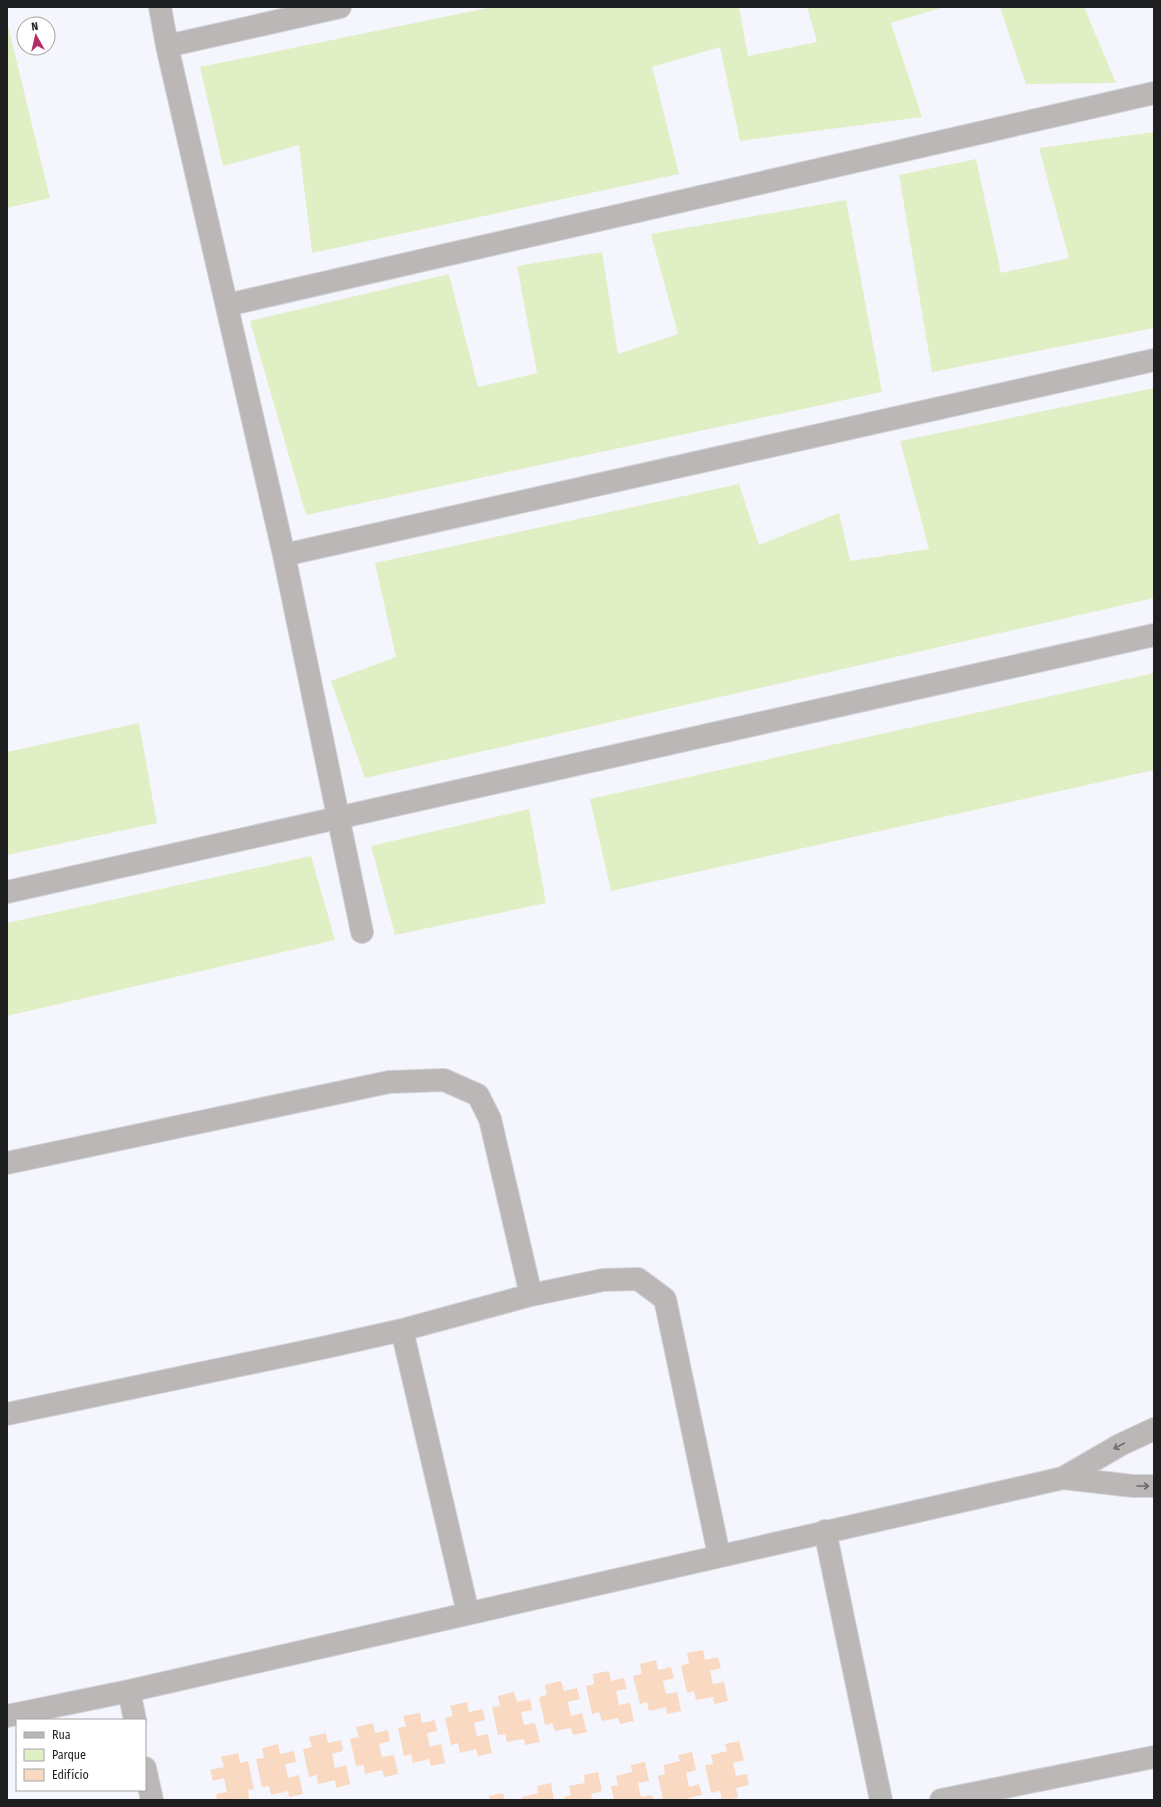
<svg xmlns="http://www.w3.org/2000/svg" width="1161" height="1807" font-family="'Fira Sans Condensed',sans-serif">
<rect width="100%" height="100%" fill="#f5f6fd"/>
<path fill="#e1efc4" d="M492,7h247l9,49 69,-14 -10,-35h137l-53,16 31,94 -182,24 -20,-94 -68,20 27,107 -367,79 -13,-108 -76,21 -23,-99z
M1000,7h84l32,76 -90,1z
M7,22l43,176 -43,10z
M1154,132v196l-222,44 -33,-197 77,-16 25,114 68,-15 -30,-110z
M846,200l36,192 -576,123 -56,-194 199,-47 29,113 59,-14 -20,-107 85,-14 16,102 60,-20 -27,-100z
M1154,388v210l-789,180 -34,-97 65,-24 -21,-94 364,-79 20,61 80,-32 11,48 79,-12 -29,-108z
M1154,673v97l-543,121 -21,-92z
M139,723l18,100 -150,32v-103z
M529,809l17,94 -151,32 -24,-89z
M311,856l24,84 -328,76v-93z"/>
<path fill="#f9d9c1" d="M703,1650l2,10 13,-3 3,11 -11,3 3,13 11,-2 4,19 -14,3 -1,-7 -17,3 -2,-9 -7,2 -6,-27 8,-3 -2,-10z
M656,1660l2,10 13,-3 3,11 -11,3 3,13 11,-2 4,19 -14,3 -1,-7 -17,4 -2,-9 -7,2 -7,-28 9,-2 -2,-10z
M609,1671l2,10 13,-3 3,11 -11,2 3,14 11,-2 4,18 -14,3 -2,-6 -16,3 -3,-9 -7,2 -6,-28 8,-2 -1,-10z
M561,1681l3,10 13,-3 3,11 -12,3 3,14 11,-3 5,19 -14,3 -2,-7 -16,3 -3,-8 -7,2 -6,-28 8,-2 -2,-10z
M514,1692l3,10 13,-3 2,11 -11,2 3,13 11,-2 5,19 -15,3 -1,-6 -17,3 -2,-8 -7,1 -6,-28 8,-1 -2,-10z
M467,1702l2,10 14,-3 2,11 -11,3 3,13 11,-2 4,19 -14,3 -2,-7 -16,4 -2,-10 -7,2 -6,-27 8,-2 -3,-10z
M420,1713l2,10 13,-3 2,11 -10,2 3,14 11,-3 4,19 -14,3 -2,-7 -16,4 -2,-9 -7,2 -6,-28 8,-2 -3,-10z
M373,1723l2,10 13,-3 2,11 -11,3 3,13 12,-2 4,19 -14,3 -2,-7 -17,4 -1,-9 -8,1 -6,-27 9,-2 -3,-10z
M326,1733l2,10 13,-3 2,11 -11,3 3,14 11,-3 4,19 -14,4 -1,-8 -17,4 -1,-9 -8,2 -6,-28 9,-2 -3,-10z
M739,1741l5,19 -11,3 3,13 11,-2 2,11 -13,3 2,10 -16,2 -2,-9 -9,2 -6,-28 8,-1 -2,-9 16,-4 -2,-7z
M278,1744l2,10 14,-3 2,11 -11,2 3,14 11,-3 4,19 -14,3 -1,-6 -17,4 -2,-9 -7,1 -6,-28 8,-1 -2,-10z
M692,1752l4,18 -10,3 3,14 10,-3 3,11 -13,3v2h-26l-5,-24 7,-2 -1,-9 16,-4 -2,-6z
M238,1753l2,10 8,-2 6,28 -6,1 1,9 -32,1 -1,-6 11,-2 -3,-14 -11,3 -3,-11 14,-3 -3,-10z
M645,1762l4,19 -11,2 3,14 11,-2 2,5h-40l-3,-14 7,-1 -2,-9 16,-4 -1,-7z
M598,1772l4,19 -11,3 2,6h-28l-1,-3 7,-2 -2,-9 16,-3 -1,-8z
M551,1783l3,17h-32v-3l16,-4 -1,-7z
M503,1793l2,7h-15l-1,-4z"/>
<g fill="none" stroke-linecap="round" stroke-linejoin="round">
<defs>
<path id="minor" d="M160,7l7,39 117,509 78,377
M167,46l173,-39
M227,305l927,-212
M284,555l870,-195
M7,892l1147,-257
M7,1163l382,-81 55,-2 34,15 12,24 41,176
M402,1330l66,283
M7,1414l315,-66 80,-18 129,-35 72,-15 35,-1 27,20 54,256
M1063,1478l70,8h21
M825,1531l56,269
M129,1691l6,29
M7,1716l122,-25 934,-213 57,-33 34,-16
M145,1768l7,32
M941,1800l213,-43"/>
</defs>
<use href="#minor" stroke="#d3d4da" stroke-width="24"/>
<use href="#minor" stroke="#bab7b6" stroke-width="22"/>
</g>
<defs><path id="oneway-shaft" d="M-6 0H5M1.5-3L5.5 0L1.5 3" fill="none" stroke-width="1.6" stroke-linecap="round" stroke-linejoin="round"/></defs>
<g stroke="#6c6b6c">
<use href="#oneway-shaft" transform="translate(1119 1446) rotate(152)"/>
<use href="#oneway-shaft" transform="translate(1143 1486)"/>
</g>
<rect width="1161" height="1807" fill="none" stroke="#1e1f21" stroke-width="16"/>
<rect x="16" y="1719" width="130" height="72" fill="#ffffff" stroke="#a5a5a6"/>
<rect x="24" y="1732" width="20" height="6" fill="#bab7b6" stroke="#a5a5a6"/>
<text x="52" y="1739" font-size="12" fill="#1e1f21">Rua</text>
<rect x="24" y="1749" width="20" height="12" fill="#e1efc4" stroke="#a5a5a6"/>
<text x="52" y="1759" font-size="12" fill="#1e1f21">Parque</text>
<rect x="24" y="1769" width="20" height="12" fill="#f9d9c1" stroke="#a5a5a6"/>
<text x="52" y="1779" font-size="12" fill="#1e1f21">Edifício</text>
<g transform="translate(36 36) rotate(352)"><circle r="19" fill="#ffffff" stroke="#a5a5a6"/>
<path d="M0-3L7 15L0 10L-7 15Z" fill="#b62c67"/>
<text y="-6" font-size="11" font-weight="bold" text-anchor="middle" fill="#1e1f21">N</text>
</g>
</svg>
